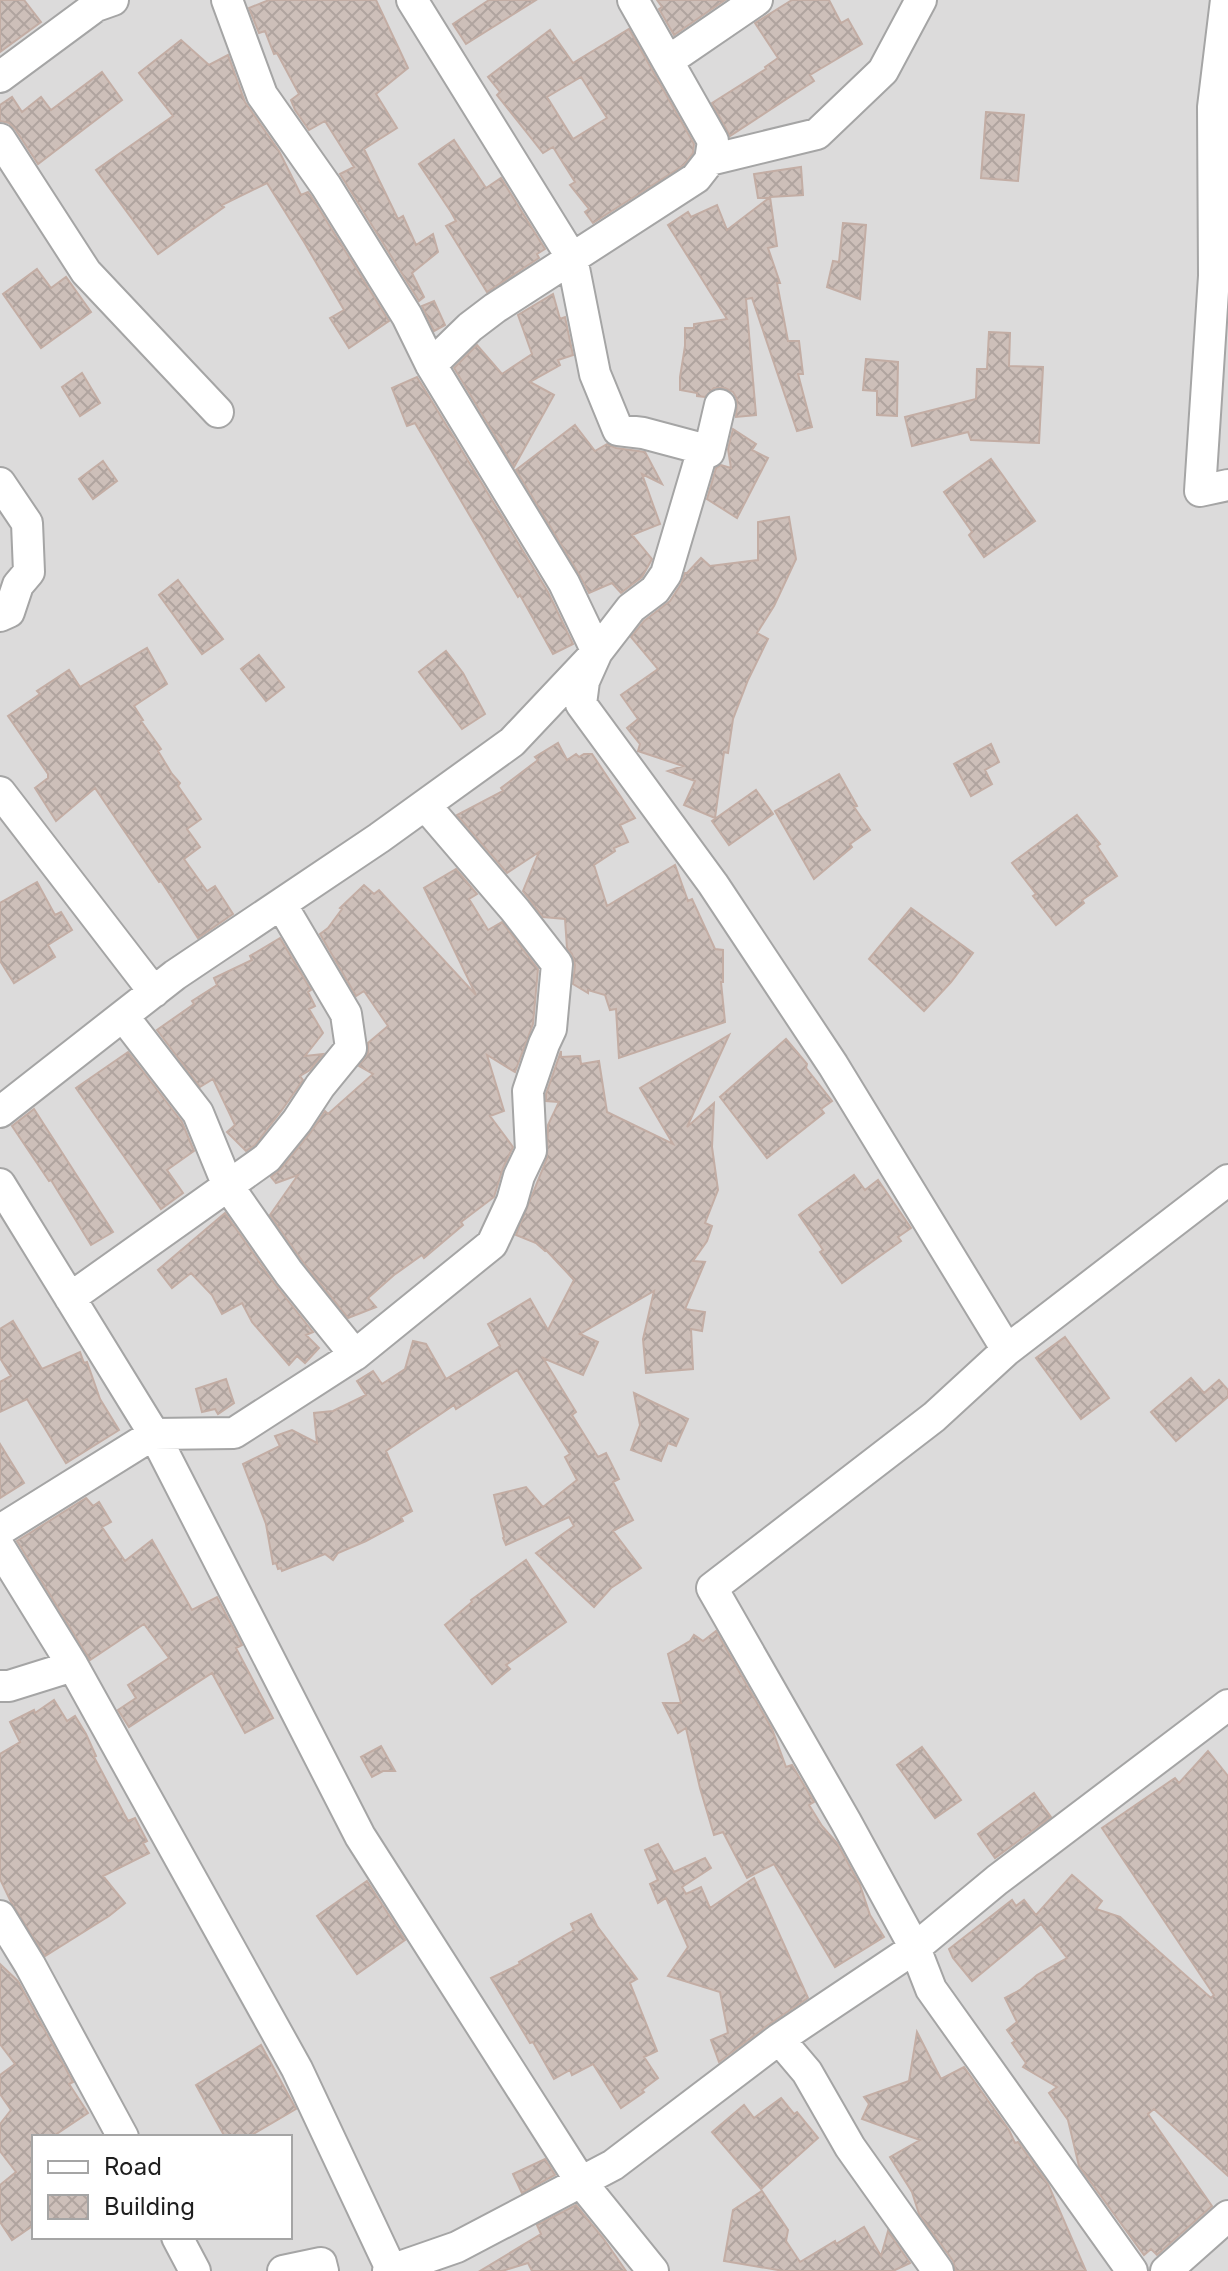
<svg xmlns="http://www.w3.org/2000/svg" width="1228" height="2271" font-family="Inter,sans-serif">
<defs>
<pattern id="building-cross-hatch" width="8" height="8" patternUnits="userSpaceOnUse" patternTransform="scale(2)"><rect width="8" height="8" fill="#cdbfb9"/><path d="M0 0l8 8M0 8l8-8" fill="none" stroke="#b0a49f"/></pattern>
</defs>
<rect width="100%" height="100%" fill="#f0eae3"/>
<path fill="#dcdbdb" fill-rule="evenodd" d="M0,0h1228v2271h-1228zM34,2137h256v100h-256z"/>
<path fill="url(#building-cross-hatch)" stroke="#c3ada4" stroke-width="2" fill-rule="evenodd" d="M0,0h24l17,22 -41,30z
M269,0h107l32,68 -32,26 21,34 -33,21 34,70 5,-3 13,29 17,-11 5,18 -26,21 12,24 -5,4 -79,-127 14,-7 -29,-46 -16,9 -14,-20 -4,-10 8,-6 -22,-41 -3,1 -9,-23 -6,2 -10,-25z
M489,0h47l-70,44 -13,-20z
M657,0h68l-51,35 -15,-26 3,-2z
M792,0h37l12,23 7,-4 14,25 -52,31 4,6 -84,55 -18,-33 54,-34 -1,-2 13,-9 -23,-35z
M629,29l65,115 -1,9 -9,12 -91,58 -8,-11 4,-3 -19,-24 5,-3 -22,-35 -10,6 -46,-58 3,-3 -12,-15 62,-47 23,33zM581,77l26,41 -34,21 -26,-42z
M181,40l28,25 19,-10 17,47 34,49 22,44 7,-3 3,4 78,125 -40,27 -19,-30 14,-8 -40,-68 -37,-59 -45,22 2,2 -66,47 -62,-84 77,-54 -34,-43z
M102,72l20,28 -84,64 -23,-35 -6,-6 -9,-2v-16l12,-8 10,15 19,-15 10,13z
M986,112l38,3 -6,66 -37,-3z
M454,140l32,48 15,-10 44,71 -8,5 2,4 -52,34 -41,-66 10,-5 -5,-9 -32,-48z
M801,167l2,28 -33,2 7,49 -9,2 12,35h-3l11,58h11l4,33h-5l14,53 -15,4 -45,-133 -6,1 10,116 -20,2 1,-18 -4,-7 -8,-4h-11l-9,9 -8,-1v-3l-17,-3v-13l5,-31v-18h9v-4l33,-5 -59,-94 20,-13 3,5 26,-12 10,25 42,-32h-11l-4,-24z
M843,223l23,2 -6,74 -33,-12 6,-26 6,1z
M37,269l14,19 15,-11 25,35 -50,36 -38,-54z
M553,294l7,25 5,-2 8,38 -15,5 2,5 -30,17 24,13 -40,72 -60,-99 23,-23 25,29 30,-20 -14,-39z
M434,301l11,24 -11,6 -12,-25z
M989,332l21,1 -1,33 34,1 -4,76 -68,-3 -3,-8 -56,14 -7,-29 71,-18 1,-30h10z
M866,359l32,3 -1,54 -20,-1v-24l-14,-1z
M82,373l18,30 -20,13 -18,-29z
M417,377l131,215 25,52 -20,10 -33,-59 -2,2 -103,-174 -8,3 -15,-38z
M575,425l20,26 12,-7 9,4 29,4 17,32 -20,-10 18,50 -28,11 20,24 -10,18 -21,16 -9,-10 -23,10 -10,-19 -63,-104z
M733,429l23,15 -4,6 16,8 -31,60 -30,-19 9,-31 5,-3 10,3 -3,-19z
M991,459l44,62 -51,36 -15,-22 3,-3 -28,-40z
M103,461l14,20 -24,18 -14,-20z
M789,517l7,42 -22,47 -17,27 11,6 -20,41 -15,39 -5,34 -4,-1 -9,66 -31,-13 11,-24 -27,-10 15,-5 -45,-15 2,-7 -13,-16 11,-9 -17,-24 37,-26 -27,-32 13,-16 26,-20 11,-17 4,-11h2l14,-15 9,8 48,-6v-38z
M178,580l45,59 -21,15 -43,-59z
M147,648l20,36 -33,22 9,14 -2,1 20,28 -3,2 14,23 8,9 -2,3 23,33 -14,10 13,18 -16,12 23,32 8,-5 18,28 -35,24 -37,-57 -2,1 -64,-94 -39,33 -21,-33 13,-10v-4l-40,-58 32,-22 -3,-3 32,-21 11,17z
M446,651l17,22 22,41 -23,15 -43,-57z
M259,655l25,32 -18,14 -25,-32z
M558,743l9,17 9,-6 3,3 5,-3h8l43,64 -15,7 8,17 -14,6 1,3 -21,14 13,41 68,-41 13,36 4,-2 23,50 8,1v32h-2l4,40 -106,36 -3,-49 -6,1 -5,-15 -17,-5v3l-15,-9 2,-19 -3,-11 -5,-6 -2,-29 -22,-2 -20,-26 16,-39 -32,21 -50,-58 46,-24 -2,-3 37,-28 -3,-3z
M991,744l8,18 -14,8 7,14 -21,12 -17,-32z
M839,774l18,32 -3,1 16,23 -20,14 2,3 -38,32 -39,-68z
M756,790l17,24 -44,31 -17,-24z
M1077,815l23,29 -3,2 20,30 -35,24 2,3 -28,22 -23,-29 3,-2 -24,-31z
M456,869l21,25 -8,5 19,31 14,-8 36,47 -5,55 -18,48 -28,-17 17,56 -14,5 23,31 -10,21 -9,29 -33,25 2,3 -39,33 -2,-3 -28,20 -26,23 8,9 -28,11 -45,-56 -33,-47 28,-40 -22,8 -5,-6 10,-8 30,-37 14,-21 3,3 45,-40 -14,-8 9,-13v-10l20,-17 -24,-35 -8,5 -36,-62 8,-6 14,-19 -2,-1 24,-23 10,9 5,-4 97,105 -52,-107z
M37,882l18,33 6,-3 11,18 -24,15 7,12 -41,26 -14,-22v-58z
M911,908l62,45 -22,29 -27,29 -55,-52z
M280,938l31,52 -3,2 7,14 -6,3 14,24 -18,23 18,-2 -13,16 -10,6 3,4 -21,30 -27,35 -9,6 -19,-19 8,-7 -22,-46 -13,8 -43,-57 37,-26 -2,-3 25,-16 -3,-7 38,-18 -2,-4z
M729,1035l-42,92 27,-24 -2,44 6,43 -13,33 7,3 -5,15 -14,20 12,1 -20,47 20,3 -3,19 -11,-2 2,40 -47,4 -3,-34 11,-48 -74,43 18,8 -15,33 -40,-17 33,54 -4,3 26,42 8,-4 13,26 -6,3 20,38 -20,11 28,37 -30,20 -17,19 -58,-54 38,-27 -5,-9 -63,28 -3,-7 1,-1 -10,-42 32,-8 17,20 34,-27 -12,-23 5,-3 -53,-84 -61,39 -2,-4 -68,46 26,60 -11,6 2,4 -37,20 -28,12 -5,7 -8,-6 -43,17 -1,-3 -3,1 -2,-6 -3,1 -7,-40 -23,-60 37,-18 -5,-10 17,-6 25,13 -3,-30 19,-2 33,-16 -9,-14 16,-10 9,13 23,-15 8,-28 13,3 20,35 54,-33 -12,-22 42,-25 18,31 26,-50 -28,-30 -1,1 -9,-8 -20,-8 31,-77 1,-33 11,-23 -13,-1v-7l15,-43v6l19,-1 1,8 18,-3 8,51 66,32 -33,-56z
M786,1039l21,25 -1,4 26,33 -11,8 3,4 -57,45 -47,-61z
M128,1052l54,70 12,29 -27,19 16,23 -22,16 -85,-121z
M34,1109l79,123 -22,13 -40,-65 -2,1 -37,-55z
M854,1175l11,15 13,-10 33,48 -13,9 3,4 -59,42 -22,-31 3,-2 -24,-35z
M225,1213l49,70 39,49 -7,3 13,13 -14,15 -8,-7 -8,9 -37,-43 -10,-19 -20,11 -10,-19 -21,-22 -19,15 -14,-18z
M13,1321l29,48 38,-17 4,11 3,-1 13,37 19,31 -53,33 -39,-64 -27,13v-30l11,-6 -11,-18v-29z
M1065,1337l44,61 -28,21 -45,-61z
M1191,1378l13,15 15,-13 9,10v7l-52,44 -25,-29z
M226,1379l8,24 -16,11 -3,-5 -13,3 -6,-23z
M634,1393l54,26 -12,27 -8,-3 -7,18 -30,-11 9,-25z
M0,1444l24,39 -24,15z
M86,1498l7,8 6,-4 12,20 -9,5 23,34 27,-21 40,70 25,-13 25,48 -6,3 37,70 -28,15 -33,-60 -83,54 -11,-17 18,-12 -8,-13 41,-27 -25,-34 -54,36 -73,-119z
M526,1560l40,62 -60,43 4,4 -18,15 -47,-59 27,-23 -1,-2z
M716,1631l56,98 14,38 6,-2 22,37 -5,3 13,21 15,17 23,42 10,30 14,22 -49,30 -61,-103 -27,14 -24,-46 -9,3 -14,-47 -14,-60 -8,5 -15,-30h18l-13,-49 22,-13 4,-6 9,6z
M54,1700l13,21 8,-5 11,18 10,22 -2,1 34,64 7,-3 12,23 -4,2 6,10 -46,23 22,27 -16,13 -64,40 -34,-54 -11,-23v-125l20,-12 -10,-20 24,-12 1,3z
M381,1746l14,25h-12l-11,6 -11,-20z
M922,1747l39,53 -26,18 -38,-53z
M1208,1751l20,25v400l-74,-67 -6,5 64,92 -55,49 -6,-6 -7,6 -65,-89 -11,-46 -19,-27 8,-6 -34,-20 3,-4 -14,-20 3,-2 -8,-11 10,-8 -12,-24 15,-8 17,-15 30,-17 -26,-34 -69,57 -19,-23 -4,-9 63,-49 4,6 8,-6 12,15 36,-40 30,26 -6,8 24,8 91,81 3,-3 -112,-167 73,-50 4,5z
M1034,1793l17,24 -56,41 -17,-24z
M658,1844l16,28 31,-14 6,10 -29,19 4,7 15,-7 9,21 44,-30 54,120 -40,27 -49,37 -8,-22 17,-7 -8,-41 -52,-16 20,-29 -22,-49 -8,5 -8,-19 8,-4 -13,-30z
M367,1881l38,59 -48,34 -40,-58z
M591,1914l6,12 40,53 -7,4 27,68 -13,6 14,21 -16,12 2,2 -23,16 -28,-44 -21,11 -2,-5 -16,9 -21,-37 -3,1 -39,-65 29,-14 -1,-2 55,-32 -3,-6z
M0,1964l18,17 55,101 -4,2 19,29 -36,24h-18v88l-22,15 -12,-18v-37l16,-13 -16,-21v-27l11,-14 -11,-16v-19l15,-11 -15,-20z
M917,2032l24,47 23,-12 45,63 6,13 3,-1 30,42 38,87h-130l-3,-10 -34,-47 -7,-22 -22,-35 30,-17 -58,-21 7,-15 -5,-7 45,-16z
M261,2045l35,64 -48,28h-23l-29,-52z
M781,2098l13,16 3,-2 21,26 -57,51 -49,-57 32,-27 10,13z
M545,2159l10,16 -33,18 -9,-19z
M762,2191l26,39 -2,11 14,21 35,-21 1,3 28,-17 17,29 7,-25 22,32 -17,8h-109l-60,-10 9,-51z
M576,2205l27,33 23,33h-94l-4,-8 -26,8h-22l61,-37 -4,-9z"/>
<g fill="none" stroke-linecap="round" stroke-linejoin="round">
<defs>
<path id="street" d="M412,0l160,258 23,116 23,56 25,3 60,16
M1226,0l-13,107 1,169 -14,215 28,-6
M668,61l89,-61
M0,77l96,-71 17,-6
M0,139l86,133 132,140
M710,160l107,-26 66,-63 38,-71
M431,365l39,-38 25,-19 201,-130 14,-18 3,-19 -80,-141
M720,405l-11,47 -6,-3 -37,125 -11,16 -24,18 -34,44 -13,29 -3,23 132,180 120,181 174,285 -73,67 -222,171 134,234 69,126 16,41 201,282
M0,483l27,40 2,49 -11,13 -9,27 -9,4
M0,792l154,200
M123,1016l75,97 30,73 61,87 66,82
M0,1112l175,-137 204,-137 133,-96 85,-90 -33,-69 -133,-218 -24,-49 -81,-130 -64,-91 -35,-95
M0,1184l154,250 206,402 221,346 72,89
M70,1298l197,-140 30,-37 23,-35 31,-38 -5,-34 -65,-110
M1007,1350l221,-170
M0,1530l154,-96 80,-1 121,-78 137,-111 20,-43 7,-25 12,-25 -3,-60 16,-47 7,-15 6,-65 -42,-54 -90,-105
M0,1548l73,118 224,403 94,200
M0,1686h9l64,-20
M0,1916l30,49 93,172
M779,2039l28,33 43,75 88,124
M177,2237l18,34
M283,2271l38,-8 2,8
M388,2271l69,-24 156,-82 166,-126 136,-91 82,-68 231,-175
M1166,2271l62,-55"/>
</defs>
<use href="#street" stroke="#a5a5a5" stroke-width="34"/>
<use href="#street" stroke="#fff" stroke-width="30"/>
</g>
<rect x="32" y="2135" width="260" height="104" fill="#ffffff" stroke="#a5a5a5" stroke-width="2"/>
<rect x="48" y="2161" width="40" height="12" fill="#ffffff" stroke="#a5a5a5" stroke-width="2"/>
<text x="104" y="2175" font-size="24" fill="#1e1e1e">Road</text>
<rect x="48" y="2195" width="40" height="24" fill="url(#building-cross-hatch)" stroke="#a5a5a5" stroke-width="2"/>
<text x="104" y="2215" font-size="24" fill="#1e1e1e">Building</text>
</svg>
